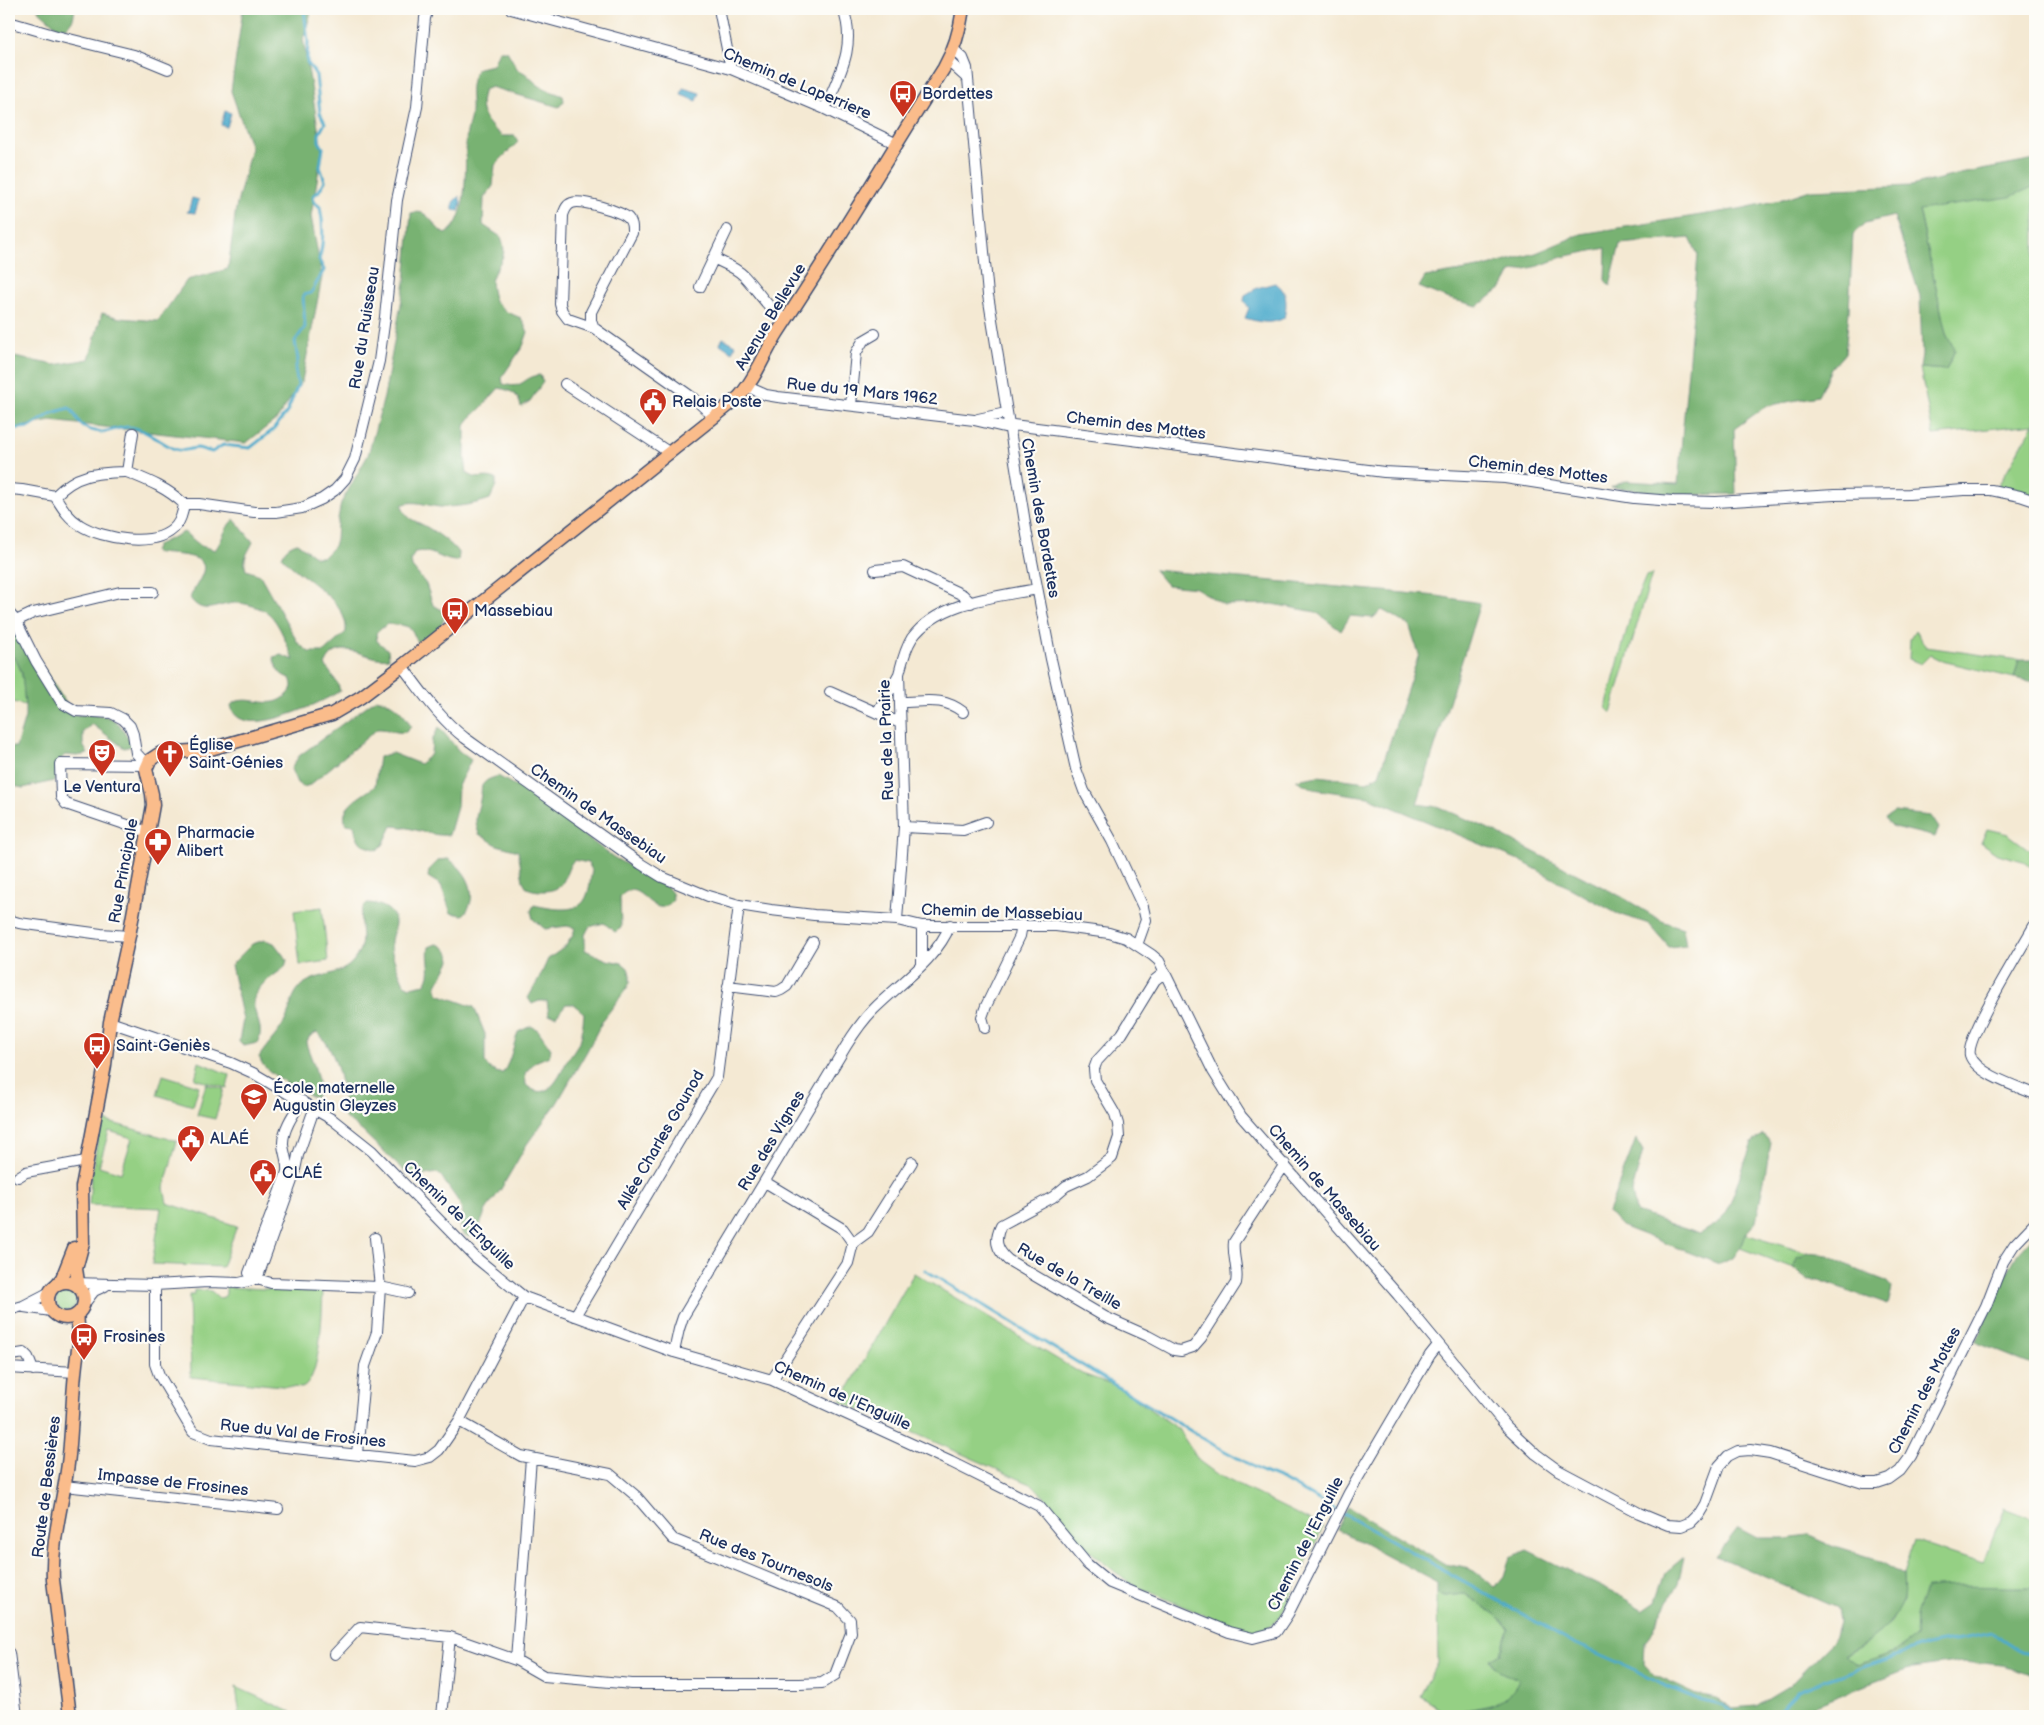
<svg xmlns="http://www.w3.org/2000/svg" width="2044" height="1725" font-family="'Balsamiq Sans',sans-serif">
<rect width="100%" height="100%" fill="#fdfcf7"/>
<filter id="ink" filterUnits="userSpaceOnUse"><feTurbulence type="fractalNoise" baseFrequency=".02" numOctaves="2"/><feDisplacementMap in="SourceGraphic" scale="10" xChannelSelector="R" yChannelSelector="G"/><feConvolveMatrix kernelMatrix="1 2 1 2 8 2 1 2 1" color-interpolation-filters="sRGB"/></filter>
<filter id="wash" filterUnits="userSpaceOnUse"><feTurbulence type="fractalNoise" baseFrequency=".0096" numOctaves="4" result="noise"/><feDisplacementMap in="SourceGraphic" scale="20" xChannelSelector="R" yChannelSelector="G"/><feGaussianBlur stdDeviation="1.12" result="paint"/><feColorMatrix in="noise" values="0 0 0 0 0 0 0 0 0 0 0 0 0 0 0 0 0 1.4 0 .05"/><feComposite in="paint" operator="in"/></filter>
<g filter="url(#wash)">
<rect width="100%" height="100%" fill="#f4e9d3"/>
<path fill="#95d084" stroke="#588071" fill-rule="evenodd" d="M2035,186v310l-18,-7 -19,-3 36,-62 -101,11 -13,-67 26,2 9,-20 -9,-16 -27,-125 44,-7z
M1652,574l-41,139 -5,-5 26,-98 14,-34z
M1915,631l11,16 93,13 -5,18 -72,-17 -12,-6 -9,9 -12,-5 1,-20z
M9,655c16,9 14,33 16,50l-16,-4z
M1987,829l21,5 27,20v16l-12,-9 -26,-7 -16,-11z
M322,907l6,54 -28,4 -6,-54z
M199,1062l31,13 -3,13 -32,-9z
M163,1075l36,11 -6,20 -36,-11z
M206,1084l18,5 -9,30 -18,-4z
M101,1120l76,21 -13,47 3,15 70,23 -15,41 -70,-3 9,-56 -72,-3 2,-27zM109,1131l23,7 -11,35 -22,-7z
M1745,1234l62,19 -6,4 -3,-1 -5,12 -53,-20z
M914,1273l168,101 35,12 61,43 21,32 19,14 105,52 -43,91 -15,12 -14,5 -122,-52 -48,-39 -26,-36 -22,-23 -192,-84z
M226,1287l97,5c-1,19 -2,89 -21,96l-111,-11 -2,-82h5v-5l17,1 8,7 5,-1 2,-3z
M56 1301a10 10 0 1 1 20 0a10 10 0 1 1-20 0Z
M2004,1508l31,12v69l-3,-2 -39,1 -77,28 -1,21 -21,15 -37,13 -13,-9 23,-14 24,-20 12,-21v-27l11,-34 69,23z
M1437,1593l8,3 20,-2 31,21 13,14 -8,24 -11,7 6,8 24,12 -6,11 -17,13 -36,7 -20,-2 -21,-13 18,-35z
M236,1687l55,25 -5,4h-46z"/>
<path fill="#78b272" stroke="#4a7068" d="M37,9h38l-2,10 -6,8 -9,1z
M243,9h69l-9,30 19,112 -11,65 11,61 -20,104 -25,38 -31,24 -195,-22 -42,8v-73l46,9 34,-6 13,-46 18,5 38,3 29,-41 41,-11 8,-61 15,-60 -20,-57z
M499,51h8l11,19c10,3 11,8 19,14 7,6 17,8 26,12l1,5 -5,6 -68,-20 -7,3c-8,21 2,33 18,46h13l3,6 -23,23 -2,21 -9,12 -1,27 18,12c8,21 -3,24 -9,41 -2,6 1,17 3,24l12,10 14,6 7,14 -5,14 -21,31 1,7c21,6 19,-7 37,-9l3,7 -13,19 -9,6c-3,-14 -9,-16 -22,-19l-19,21 -11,10 -4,7v31l2,16c12,9 16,1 29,6v7l-6,13c-17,6 -33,8 -50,8 -13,-1 -26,-8 -38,-2 3,14 12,15 23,21 12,7 27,17 34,28l-1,7c-15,1 -27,-13 -43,-9l-4,8 1,7 14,17 7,21 13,7c-2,13 -15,26 -27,31 -4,-4 -5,-10 -8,-14 -5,-5 -17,-4 -24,-5l-11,9 1,8 11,9 1,8c-20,5 -51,-25 -64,7l13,19 2,7c-19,12 -103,53 -109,14 2,-2 4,-3 7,-4 17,-4 34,9 49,-6 6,-5 6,-10 3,-17 -12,-3 -13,-10 -17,-21l8,-2 13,5c-8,-15 -13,-36 -26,-47 -6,-5 -25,-11 -33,-10 -18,1 -32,14 -45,-5 3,-8 11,-19 13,-26 7,-21 -38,-16 -49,-20l3,-7 27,-13 17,14 14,4c8,-10 9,-22 19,-31l19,23c-5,11 -11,16 -7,28l14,5 38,68 11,9h15l22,-20c3,-32 -45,-53 -64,-75 3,-8 6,-11 15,-14l19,14h7l11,-11 2,-7 1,-15 4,-21 27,-48 16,-58 21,-115 6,-69c19,-5 21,14 34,21 27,-13 18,-76 22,-102 1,-7 4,-13 4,-19 1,-17 -4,-31 7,-45l15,-3z
M2035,160v26l-25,11 -91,13 27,124 9,16 -9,20 -26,-2 2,-14 -2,-58 -26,-80 -29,7 -12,11 -4,77 -4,42 -14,16 -13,27 -52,10 -32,23 2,65 -58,1 -67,-8 15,-6 52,3 20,-229 -8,-17 -70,6 -10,42 -5,-6 1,-32 -44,9 -23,9 -28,6 -9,16 -24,18 -32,-8 -27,-11 6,-10 59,-10 52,-14 45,-19 158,-25 41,-9 30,-10 101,-4 49,-12z
M1154,570l283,26 43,7 -63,201 22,3 48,21 135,69 40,24 21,7 3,17 -17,2 -20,-23 -33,-11 -95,-52 -153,-64 -55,-8 -17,-9 22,-4 49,6 12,-7 40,-121 -10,-29 -27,-15 -9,8 -23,-2 -9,15 -25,-19 -44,-8 -48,1 -28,-17 -29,-3z
M9,617l65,98c34,0 42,-3 58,31l-8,2 -32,-24 -9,8v13l5,9 -11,2 -12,-1 -6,6 -5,20 -31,7 -14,-3v-38h7l9,-30v-12l-3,-32 -6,-14 -7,-4z
M2019,660h16v22l-21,-4z
M376,699c15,1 29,14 35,28l-5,5c-10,2 -19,-4 -29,-3l-67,56 -7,2 -6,-4 -6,-14 8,-13z
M439,727l20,24 12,9 -13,26 -1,21 -8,28c-19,2 -38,-9 -57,-9l-9,19 -6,5c-17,-5 -19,-7 -23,-25l-8,-1c-8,-18 17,-28 29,-38l4,-29 13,-4 28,11 11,-10 1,-14z
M498,776l28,16 87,65 54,30 5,6 1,7c-21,26 -33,-28 -53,-3l1,31 -6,4 -11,-9 -15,4 -4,8v15l22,10 15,3 6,5 2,6v8l-3,6 -24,32 -16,31 -30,52 -30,41 -26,45 -15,21 -8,20 -9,7 -7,-4 -2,-7c8,-17 -4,-27 -13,-41 -4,-5 -4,-9 -10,-12l-24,4 -6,-3 -45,-43 -17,-13c-2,-8 -1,-16 -2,-24 -4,-23 -9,-46 -26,-62l-7,4 -4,7c5,17 18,39 9,55 -9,-3 -44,-23 -50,-31 -3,-2 -4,-7 -6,-10 8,-13 22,-26 27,-38 5,-11 5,-23 14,-32 15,-15 41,-9 54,-27 18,-23 -3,-41 13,-57 11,0 29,6 28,21 -1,8 -5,14 -4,23 2,13 8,25 13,37l6,3 15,-3c9,-13 1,-23 4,-37l7,-3c9,2 12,6 15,15l-15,28 2,7 36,13 11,27v29c5,6 9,10 18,10 8,-13 10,-27 15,-41l13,-6 7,4 13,19 -2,7 -14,6 -10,11 1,12c22,19 33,-8 41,-24 4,-7 9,-13 13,-20l2,-7 2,-21 -11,-9h-7l-10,12 -7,-1 -2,-14h-8l-7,3 -4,-6 11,-19 9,-20 17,-12 8,-12 2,-7 -8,-2 -22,3 -12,-10 -2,-8 3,-6c13,3 41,9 50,-4 6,-9 6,-21 8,-31l-4,-7 -14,-3c-7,7 -7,17 -13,25 -7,8 -26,7 -34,3l-4,-7 -5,-30 -21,-6 -18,-11c-7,-19 0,-22 2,-40 1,-4 -1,-7 3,-11 3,-4 9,-5 14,-7z
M1894,812l37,4 8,12 -4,9 -44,-11 -6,-8z
M448,859c20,11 33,39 15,56l-12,-2 -10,-28 -13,-8 1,-7 10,-10z
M265,940l9,3 13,17 -2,7c-7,6 -16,11 -22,17 -24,24 7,37 -6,59l-13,3 -5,-5 4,-21 -12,-55 21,-21z
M1763,1134l8,9 -15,79 -11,12 -5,14 -7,10 -14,6 -98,-38 -13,-14 28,-73 7,12 -11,41 4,20 64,22 16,-10 11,-12 25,-69z
M2035,1235v131l-60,-24 28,-62 15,-27z
M1807,1253l21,2 27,14 31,12 6,7 -4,17 -69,-25h-11l-15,-12 5,-12 4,1z
M1348,1507l96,57 27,5 24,18 9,-11 6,-19 17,-7 95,47 21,13 13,-9 10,-29 18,-15 -6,27 -33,58 -1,22 10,11 39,18 23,5 17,10 23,-2 33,-20 45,-46 5,-17 -2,-15 -121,-52 22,-28 19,10h30l20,-3 27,12 49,15 20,12c0,8 2,21 -1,28 -10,26 -35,40 -57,53l12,10 37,-13 21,-15 1,-21 9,-28c35,-4 71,0 107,-1l3,2v87l-32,-11 -40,-4 -51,7 -100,38 -7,10h-375l11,-7c28,3 66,0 78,-29l-23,-12 -6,-9 11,-6 8,-24 -13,-14 -31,-21 -20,2 -8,-3v-11l-100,-53z"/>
<path fill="#4eabcc" stroke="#346d95" d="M683,88l17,5 -3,8 -16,-6z
M225,111l6,2 -4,14 -6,-2z
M459,196l2,7 -2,8 -6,-1v-8z
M192,198l7,2 -4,13 -8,-1 2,-3z
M1275,283c13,7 12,22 9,35 -12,7 -26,4 -39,0l4,-10 -5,-7 1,-6 12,-7z
M723,338l13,7 -4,7 -12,-8z"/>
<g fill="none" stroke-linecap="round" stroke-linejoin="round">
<path stroke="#4eabcc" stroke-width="3" d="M9,429l21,-2 22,-14 17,-5c8,5 8,17 17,20 20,9 24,0 41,-1 15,-1 35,17 48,22 9,4 14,-1 23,-1 4,1 10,3 14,4l11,-7 27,3 23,-18 14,-18 11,-27 -3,-16 3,-9 -3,-19 10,-14 -2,-32 8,-2 13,-23 -5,-10c5,-18 5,-34 1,-53l-6,-5 -1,-6 6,-5 6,-10 -5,-14 3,-19 -4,-7v-7l6,-11 -5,-10 -4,-38 -9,-13 1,-20 -4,-33
M925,1270l289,175 47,26 22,9 291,163 59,26 28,15 34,14 28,7 19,11
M1775,1716l23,-25 25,-10 104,-36 66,-12 27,18 15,3"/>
</g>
</g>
<g filter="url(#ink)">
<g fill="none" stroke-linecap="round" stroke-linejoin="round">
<defs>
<path id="minor" d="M511,9l220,60 94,40 72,35
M719,9l12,60
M9,22l48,14 77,19 34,14
M953,49l10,9 4,10 21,227 39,240 24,124 25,110 8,22 28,50 31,66 3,13 -9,25
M948,61l20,18
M825,109c14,-34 32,-62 18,-100
M713,258c10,5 24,10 31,18 15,16 23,32 42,44
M700,287l27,-57
M594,328l-3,-8v-8l41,-79c0,-5 1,-10 -4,-15 -6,-6 -47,-19 -56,-15 -6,2 -7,7 -9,12l-3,89 2,7 6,8 26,9 102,72 18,17
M565,384l105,69
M748,387l18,8 12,2 196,23 30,7 9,-2 371,47 121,6 129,20 39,3 43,1 118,-7 75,-1 55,-4h27l29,6 15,5
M851,405l5,-52 7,-12 12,-7
M978,419l28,-6
M127,472c22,9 40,16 57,32 -1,7 -3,16 -8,22 -19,23 -74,13 -96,-1 -12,-7 -18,-18 -25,-29 22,-23 42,-23 72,-24z
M127,472l6,-39
M9,489l13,1 33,6
M184,504h15l55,8h22l26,-4 20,-9 13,-9 10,-11 10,-20 24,-98 6,-44 12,-117 20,-93 8,-89 3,-9
M875,570l28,-3 60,28 8,8
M9,613l7,8 20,40 26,42 14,8 35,2 12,6 7,7 3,8 3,19 11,12
M16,621l17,-8 87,-21h33
M402,666c20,26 37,52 63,72l176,126 21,13 46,19 31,9 32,5 43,5 83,5 25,6h134l53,7 17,5 26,17 7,6 54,110 28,45 157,179 109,132 29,27 22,16 81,43 29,12 13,1 10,-4 8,-8 6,-10 14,-38 9,-10 10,-5 12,-1 20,3 93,30h14l12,-4 11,-8 11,-15 75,-150 17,-44 11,-17 21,-22
M830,692l70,31
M900,702c25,0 42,-6 63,10
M877,713l22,-39
M147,765l-87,-1 1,33 5,7 82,28
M904,827l59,3 23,-8
M9,920l10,3 82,11 28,2
M897,920l7,-93 -5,-153c3,-12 6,-25 13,-36 27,-37 84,-41 125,-49
M2035,924c-11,21 -70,113 -65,131 6,19 48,32 65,39
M922,926v38
M1165,972l-10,8 -33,54 -25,27 -3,8 1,11 20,34 3,10 1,13 -7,21 -24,18 -22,10 -13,11 -52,28c-7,15 -5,24 7,35l97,57 43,19 26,14 7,1 12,-4 8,-9 35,-55c3,-14 -4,-27 -2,-41l51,-78
M728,986l48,6 5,-2 6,-4 26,-44
M110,1022l121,41 22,10 80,47 39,31 103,106 49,40 150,55 98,28 179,82 88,44 48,58 23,19 119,49 24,6 23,-6 12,-18 61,-121 81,-138 8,-10
M985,1028l-3,-11 4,-11 34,-70 2,-11
M18,1177l8,-5 60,-11
M765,1182l78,47 10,14 -5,20 -76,117
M853,1243l15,-11 44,-70
M249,1273l38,-101c1,-10 -3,-18 -4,-27 -1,-15 11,-32 19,-44
M251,1275l6,4 14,4 109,4 28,6
M72,1283l83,2 53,-3 31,1 18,-4 37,-104 4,-20 14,-40 4,-5
M155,1285v79l4,11 34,57 18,7 204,22 15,-4 9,-7 20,-29 65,-124
M84,1304l10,-13 11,-5
M24,1307l27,4
M9,1310l14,-4 27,-14
M575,1316l142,-239 22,-172
M674,1352l5,-23 4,-12 163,-271c8,-13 17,-26 28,-37 25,-25 63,-50 76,-84
M9,1359l3,-4 12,-2 4,4 5,13
M9,1368l66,4
M357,1454l8,-88 12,-34 3,-45 -5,-49
M64,1486l214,23
M9,1653l8,63
M335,1654l25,-27 90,10 66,23 28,16 88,8h168l22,-1 13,-8 16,-42 -1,-13 -12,-13 -165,-68 -37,-43 -26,-22 -89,-18 -62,-35
M516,1660l15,-202
M442,1716l8,-79"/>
<path id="major" d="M48 1300a18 18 0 1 1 36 0a18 18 0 1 1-36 0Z
M57,1284l5,-6 12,-30
M79,1288l-3,-19 7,-26 -1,-56 23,-122 5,-43 19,-86 24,-131 -1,-11 -6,-25 4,-9 6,-4 5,-3 46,-3 125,-36 29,-17 41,-31 337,-269c18,-20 26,-46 41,-68 57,-86 109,-174 164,-261 10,-18 16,-38 19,-59
M70,1716l-17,-136c-2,-43 12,-83 16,-125 4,-37 3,-75 10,-111 2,-10 -3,-20 -1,-30"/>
</defs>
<use href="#minor" stroke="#3c4b70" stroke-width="12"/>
<use href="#major" stroke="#3c4b70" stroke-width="15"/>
<use href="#minor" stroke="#fff" stroke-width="10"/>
<use href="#major" stroke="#fabc8b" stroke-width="12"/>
</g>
</g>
<defs>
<symbol id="bus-pin" viewBox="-11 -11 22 30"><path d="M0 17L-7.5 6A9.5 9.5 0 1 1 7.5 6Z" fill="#c8321e" stroke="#fdfcf7"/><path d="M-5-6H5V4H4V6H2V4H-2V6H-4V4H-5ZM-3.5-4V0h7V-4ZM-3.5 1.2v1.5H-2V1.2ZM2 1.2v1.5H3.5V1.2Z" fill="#fff"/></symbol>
<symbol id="civic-pin" viewBox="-11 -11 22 30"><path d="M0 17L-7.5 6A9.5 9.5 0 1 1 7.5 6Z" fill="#c8321e" stroke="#fdfcf7"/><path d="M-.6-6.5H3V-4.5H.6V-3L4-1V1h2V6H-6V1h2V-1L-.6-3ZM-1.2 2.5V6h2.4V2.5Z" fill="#fff"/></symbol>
<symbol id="theatre-pin" viewBox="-11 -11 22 30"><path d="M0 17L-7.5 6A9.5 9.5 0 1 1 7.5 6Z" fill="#c8321e" stroke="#fdfcf7"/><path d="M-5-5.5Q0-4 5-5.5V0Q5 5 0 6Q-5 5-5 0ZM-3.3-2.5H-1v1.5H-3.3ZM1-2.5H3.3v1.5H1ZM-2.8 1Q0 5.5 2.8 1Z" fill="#fff"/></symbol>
<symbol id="church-pin" viewBox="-11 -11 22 30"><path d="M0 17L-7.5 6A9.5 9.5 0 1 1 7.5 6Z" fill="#c8321e" stroke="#fdfcf7"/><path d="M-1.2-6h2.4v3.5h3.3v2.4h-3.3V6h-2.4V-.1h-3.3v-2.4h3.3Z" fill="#fff"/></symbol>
<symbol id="pharmacy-pin" viewBox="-11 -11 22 30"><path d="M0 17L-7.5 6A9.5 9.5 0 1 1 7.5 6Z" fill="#c8321e" stroke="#fdfcf7"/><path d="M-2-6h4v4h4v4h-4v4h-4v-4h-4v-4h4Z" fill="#fff"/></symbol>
<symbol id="school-pin" viewBox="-11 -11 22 30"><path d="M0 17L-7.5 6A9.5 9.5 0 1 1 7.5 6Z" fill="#c8321e" stroke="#fdfcf7"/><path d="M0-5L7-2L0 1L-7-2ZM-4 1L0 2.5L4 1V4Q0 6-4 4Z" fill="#fff"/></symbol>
</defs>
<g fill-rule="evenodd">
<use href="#bus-pin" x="887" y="78" width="32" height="43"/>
<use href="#civic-pin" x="637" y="386" width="32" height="43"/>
<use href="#bus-pin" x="439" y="595" width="32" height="43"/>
<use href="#theatre-pin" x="86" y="737" width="32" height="43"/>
<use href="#church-pin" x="154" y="738" width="32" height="43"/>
<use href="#pharmacy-pin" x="142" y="826" width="32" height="43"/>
<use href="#bus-pin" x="81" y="1030" width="32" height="43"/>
<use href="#school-pin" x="238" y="1081" width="32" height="43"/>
<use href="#civic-pin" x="175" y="1123" width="32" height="43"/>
<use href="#civic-pin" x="247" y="1157" width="32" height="43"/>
<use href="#bus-pin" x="68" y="1321" width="32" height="43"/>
</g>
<g text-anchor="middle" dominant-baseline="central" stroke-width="4.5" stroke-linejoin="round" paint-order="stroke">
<g font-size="16" fill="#1b2f5e" stroke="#fdfcf7">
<text transform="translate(797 84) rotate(23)">Chemin de Laperriere</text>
<text transform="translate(771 317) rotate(-59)">Avenue Bellevue</text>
<text transform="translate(365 328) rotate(-81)">Rue du Ruisseau</text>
<text transform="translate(862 392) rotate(6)">Rue du 19 Mars 1962</text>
<text transform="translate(1136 426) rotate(7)">Chemin des Mottes</text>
<text transform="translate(1538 470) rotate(7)">Chemin des Mottes</text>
<text transform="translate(1040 518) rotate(80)">Chemin des Bordettes</text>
<text transform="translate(887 740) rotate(-92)">Rue de la Prairie</text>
<text transform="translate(598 814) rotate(35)">Chemin de Massebiau</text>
<text transform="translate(124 871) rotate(-80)">Rue Principale</text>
<text transform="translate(1002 913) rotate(2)">Chemin de Massebiau</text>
<text transform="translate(661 1140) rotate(-60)">Allée Charles Gounod</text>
<text transform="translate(772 1141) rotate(-59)">Rue des Vignes</text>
<text transform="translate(1324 1188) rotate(49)">Chemin de Massebiau</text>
<text transform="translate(459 1216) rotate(44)">Chemin de l'Enguille</text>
<text transform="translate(1069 1277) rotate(30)">Rue de la Treille</text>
<text transform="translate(1925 1391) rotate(-63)">Chemin des Mottes</text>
<text transform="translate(842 1396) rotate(24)">Chemin de l'Enguille</text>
<text transform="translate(303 1434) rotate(6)">Rue du Val de Frosines</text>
<text transform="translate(173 1483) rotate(6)">Impasse de Frosines</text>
<text transform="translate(47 1487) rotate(-83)">Route de Bessières</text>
<text transform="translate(1306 1544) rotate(-63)">Chemin de l'Enguille</text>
<text transform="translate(766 1561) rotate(22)">Rue des Tournesols</text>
</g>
<g font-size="16" fill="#1b2f5e" stroke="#fdfcf7" text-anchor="start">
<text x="922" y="94">Bordettes</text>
<text x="672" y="402">Relais Poste</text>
<text x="474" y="611">Massebiau</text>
<text x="189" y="745">Église<tspan x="189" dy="18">Saint-Génies</tspan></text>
<text x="102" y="787" text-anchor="middle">Le Ventura</text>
<text x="177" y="833">Pharmacie<tspan x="177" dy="18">Alibert</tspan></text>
<text x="116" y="1046">Saint-Geniès</text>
<text x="273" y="1088">École maternelle<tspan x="273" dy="18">Augustin Gleyzes</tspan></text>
<text x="210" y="1139">ALAÉ</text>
<text x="282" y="1173">CLAÉ</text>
<text x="103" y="1337">Frosines</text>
</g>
</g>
<rect width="2044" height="1725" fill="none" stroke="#fdfcf7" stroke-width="30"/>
</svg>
